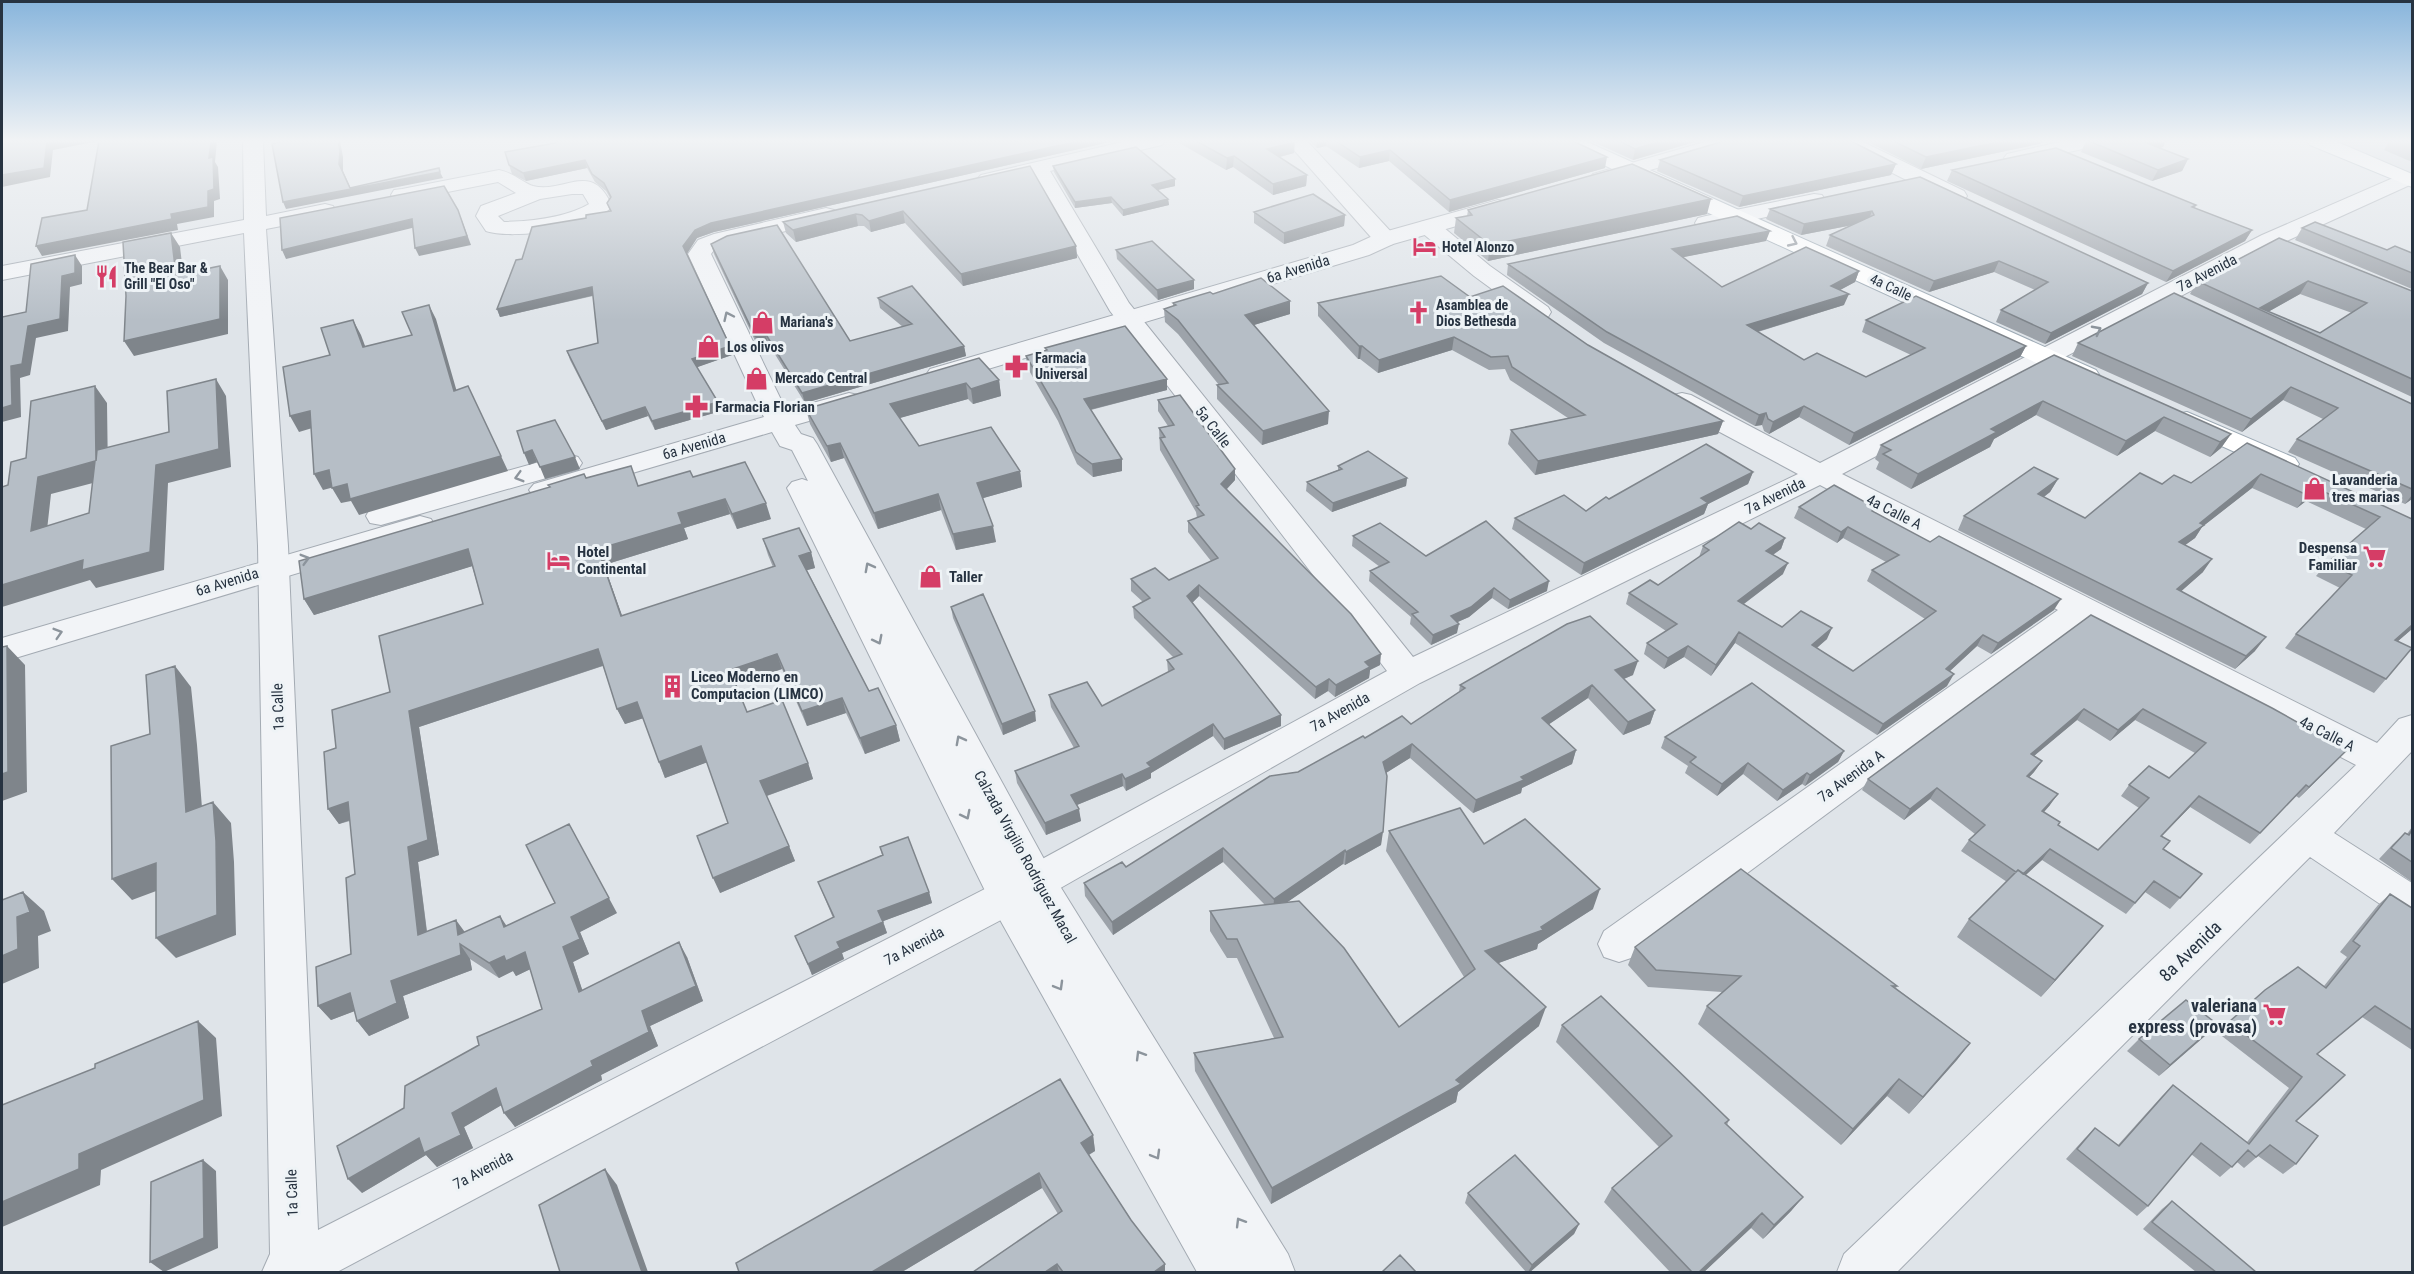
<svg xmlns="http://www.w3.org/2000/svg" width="2414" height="1274" font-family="'Roboto Condensed',sans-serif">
<rect width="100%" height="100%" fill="#dfe4e9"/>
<path fill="#cdd3db" d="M2337,141h75v33z"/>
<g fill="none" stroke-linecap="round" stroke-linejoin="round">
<defs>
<path id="minor" d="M243,141h20l3,75 59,-12 8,2 3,5 -3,5 -67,13 22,317 30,684 704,-360 365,-199 -277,-360 -78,-136 -44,10 -7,-2 -4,-4 4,-4 146,-34h38l-3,4 -112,26 79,132 284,354 385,-183 -125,-67 -4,-6 4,-6 9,-2 9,2 129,68 442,-228 138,-60 12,-1v10l-134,61 -436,229 535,269 22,-24 13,-4v36l-78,82 78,50v38l-14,-5 -88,-59 -413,415h-60l7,-18 512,-489 -272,-142 -450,334 -15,5 -15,-5 -6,-13 6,-13 454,-321 -238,-125 -400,198 -370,211 -713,378h-75l8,-18 -12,-708 -14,-313 -242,47v-14l242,-46z
M1286,141h21l86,93 3,5 -3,5 -8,2 -8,-2z
M1834,141h27l103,50 3,5 -3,5 -8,1 -8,-1 -111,-56z
M2064,141h40l-3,4 -87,19 -7,-2 -3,-4 3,-4z
M499,170c15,3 24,13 34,16 31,8 59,-27 79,20 -16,23 -100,34 -126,25l-10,-15 5,-10 35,-13 -18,-11 -96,19 -8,-1 -3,-5 3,-5 8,-1zM572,194h11l6,10c-24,14 -57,17 -85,18l-6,-6 42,-17z
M1814,194l8,1 3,5 -3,5 -116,25 -8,-2 -3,-5 3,-5 8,-2z
M826,208l8,2 3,5 -3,5 -105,24 -15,6 -3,4 73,152 -3,6 -10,2 -10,-2 -73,-158 10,-14 16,-6z
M1429,220l8,2 53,44 58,41 3,5 -3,5 -9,2 -9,-2 -56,-41 -53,-44 -3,-5 3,-5z"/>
<path id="tertiary" d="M1708,141h34l-3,4 -139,39 -7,-2 -3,-4 3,-4z
M1498,200l8,2 3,5 -3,5 -113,32 -24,11 -421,126 -9,2 -9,-2 -4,-6 4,-6 423,-124 24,-11z
M849,393l9,2 4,6 -4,6 -63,18 6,9 12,4 4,6 233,426 238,384 7,18h-98l-203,-363 -207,-421 5,-6 10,-3 6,2 -16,-31 -12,-4 -8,-14 -228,67 -10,-3 -5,-6 5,-6 230,-67 -6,-11 3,-6 10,-2 10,2 6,10z
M568,454l10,3 4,6 -4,6 -197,56 -11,-2 -4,-7 4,-7z
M420,516l11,3 4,7 -4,7 -429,129v-24z"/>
<path id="primary" d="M1557,141h28l511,229 4,6 -4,6 -9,2 -9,-2 -518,-237z
M2307,141h28l77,33v13l-102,-42z
M2187,412l108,46 4,6 -4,6 -10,3 -10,-3 -98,-44 -4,-6 4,-6z"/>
</defs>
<use href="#minor" stroke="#a4abb3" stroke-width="2"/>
<use href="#tertiary" stroke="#a4abb3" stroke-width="2"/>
<use href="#primary" stroke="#9daab5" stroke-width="2"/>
<use href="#minor" fill="#f2f4f7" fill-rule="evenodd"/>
<use href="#tertiary" fill="#f2f4f7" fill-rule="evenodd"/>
<use href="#primary" fill="#fff" fill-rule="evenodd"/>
</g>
<path fill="#9da3aa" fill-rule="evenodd" d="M554,141h560l-400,91 -17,6 -10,16 45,101 -35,12 24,44 -66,19 -7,-14 -42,14 -36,-70 -3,-9 31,-8 -5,-47 -93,21 -3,-8 25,-50 64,-41 24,-7 -3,-8 3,-5 -4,-7 -11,-9 -8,-14 -61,13 -14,-7 -3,-9 46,-22z
M1176,141h118v12l-14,4 27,18 -1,11 -33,9 -40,-28 -7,3z
M1310,141h263l32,27 -156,44 -60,-51 -30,7 -33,-22 -9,2z
M1591,141h107l-65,19z
M1866,141h179l-6,3 -118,25z
M2086,141h80l-3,6 -4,1 29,11 -6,12 -30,10 -71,-29z
M2390,141h22v21l-28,-12z
M1660,160l236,4 -5,11 -152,32 -82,-36z
M1030,166l46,80 1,12 -114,28 -58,-63 -34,9 -7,-6h-6l-62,16 -10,-9 -3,-11z
M1053,166l122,13v7l-17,4 10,9 1,6 -46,11 -11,-13 -37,5 -21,-36z
M1952,170l244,35 -1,3 57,22 -7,11 -79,41 -219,-101z
M1920,177l228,106 -6,11 -97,50 -49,-22 5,-12 34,-20 -41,-18 -65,20 -103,-46 4,-11 23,-10 -52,10 -35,-16 4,-10z
M1468,210l239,4 -219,47 -34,-28 2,-15 11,-2z
M1254,212l91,3 -1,11 -60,18 -30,-21z
M2302,228l85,22 25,3v36l-117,-49z
M2279,238l133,53v106l-222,-103 7,-13zM2300,294l52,19 -32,20 -52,-21z
M1766,241l-83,16 39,30 137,-16 -4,11 -15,8 4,15 -86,27 46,28 62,17 45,-22 -49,-23 4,-12 160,26 -6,11 -171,88 -50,-28 -30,17 -5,-3 -2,-6 -7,1 -151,-83 -97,-68 1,-11z
M711,244l139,97 53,-14 -23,-19 -2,-10 86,48 2,10 -161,47 -37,-60 -10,4 -44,-93z
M1116,250l78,39 -36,11 -41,-41z
M1213,294l77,7v13l-36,11 74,99 -66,21 -45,-46v-14h2l-41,-51 -13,-12 -1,-13 9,-3v-3z
M1470,297l118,48 135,76 -5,13 -183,41 -27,-31 3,-14 57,-12 -58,-38 -5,-11 -16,1 -37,-20 -74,23 -18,-14h-2l-40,-43v-13z
M2078,343l334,61v95l-7,5 -117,-52 9,-13 26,-20 -40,-19 -41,32 -170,-76z
M1045,348l122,42 -76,20 31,61 -29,6 -16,-13 -19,-43 -31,-54 -1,-11 20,-6z
M2054,355l177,79 -10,14 -11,9 -55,-26 -38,25 -81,-41 -42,24 -4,8 -79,42 -35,-20 3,-7 -4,-3 6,-14z
M979,358l20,22 2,16 -28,8 -5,-5 -69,19 20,28 101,25 2,16 -39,11 13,44 -40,8 -15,-40 -63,19 -34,-71 -13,4 -21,-38 -4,-15z
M1158,400l77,69v11l-8,9 153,176 -10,5 -1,8 -34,19 -7,-6 -13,8 -116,-103 -7,7 89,123 -57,24 -11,-14 -62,37v5l-25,13 -3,-5 -46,19 4,16 -35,14 -29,-52 -2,-12 59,-23 -23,-41 -2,-12 53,11 66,-34 -1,-12 6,-3 -39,-39 -1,-11 10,-5 -12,-11v-12l38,1 42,-19 -23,-29v-11l9,-3 -1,-6 -36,-62 -1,-22 9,-2 -10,-15z
M2247,443l165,76v110l-14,12 -12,38 -12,14 -89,-45 11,-14 44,-46 -24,-12 11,-13 39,-34 -60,-28 -9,7 -45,-20 -50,39 -7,11 -10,7 18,27 -22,19 74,60 -20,18 -277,-139 6,-14 94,-37 -8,13 -6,5 41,21 77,-34 29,-1z
M1338,466l69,12 -1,8 -74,26 -26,-21 1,-9 31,-12z
M1753,472l-5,12 -40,20 -4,10 -123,61 -69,-46 3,-11 71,-7 23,-12z
M693,477l78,42 -34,10 -7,-15 -46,14 4,11 -84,26 18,51 151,-49 -5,-12 -5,-16 48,13 4,16 -8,2 62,121 27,34 4,16 -35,13 -19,-41 -39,13 -25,-57 -46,16 11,27 61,51 5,16 -46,17 22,50 6,15 -75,32 8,-70 -21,-61 -42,16 -6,-16 -16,-44 -18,6 -8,-15 -14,-43 -184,61 20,128 -21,7 9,69 37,1 43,-7 110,-12 -37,19 9,22 -16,8 9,28 105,-33 16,44 -53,25 8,20 -57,29 1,5 -87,47 -14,-22 -37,22 9,21 -36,19 -11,-12 -64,38 42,-85 138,-99 -12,-40 -14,7 -3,-5 -14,7 -29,-19 2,11 -69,26 6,22 -40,18 -12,-15 -3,-10 -23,9 -13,-14 33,-52 4,-80 -5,-53 -11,3 -11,-15 62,-117 93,-88 -11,-38 -158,49 -10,-16 282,-121 52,8z
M1799,507l75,5 180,98 -63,44 -14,-8 -28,26 -2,14 -70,49 -142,-92 -24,33 -27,-19 -20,12 -20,-15 3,-11 19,-12 -40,-27 3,-11 29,-8 41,-28 4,-11 48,-17 34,9 -4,11 -8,6 10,19 -39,30 38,23 45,12 -10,9 36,23 72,-52 -58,-38 5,-11 14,-8 -43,-24 -6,5 -43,-25z
M1353,536l73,20 121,35 -39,18 -16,-11 -23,19 -12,5v11l-26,12 -21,-21 1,-7 -42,-36 1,-10 10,-4 -28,-21z
M951,607l85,114 -33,14 -50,-117z
M2091,615l256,135 -48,48 -3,-2 -46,48 -60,-37 -28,29 2,13 38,25 -32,35 -25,-17 -19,22 -84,-54 -17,15 78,51 -62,71 -84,-60 12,-18 38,-37 -46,-31 8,-11 6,-6 -45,-35 -26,21 -42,-30 6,-11zM2077,720l33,21 25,-21 60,33 -26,25 -40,7 -8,11 18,12 -41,42 -40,-25 -14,-13 6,-7 -21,-28 5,-5 8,-11 -8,-5z
M1633,675l-9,4 31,31 -5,14 -27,11 -35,-37 -39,26 27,26 -4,14 -50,24 -1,5 -48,20 -63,-55 -24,15 -5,72 -36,20 -2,-1 -56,38 112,125 65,-50 -78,-126 3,-20 95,13 109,65 -55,35 -1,5 -39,14 41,63 -81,66 -2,10 -185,102 -76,-133 -1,-18 80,-15 -37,-80h-10l-17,-27v-20l55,-6 -42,-43 -110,73 -28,-39 -1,-13 42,-16 172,-95 67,-34 46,-14 48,-32 1,-7z
M1665,737l179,14 -6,11 -33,24 -3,-2 -25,17 -34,-27 -26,22 -32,-23 3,-7 -27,-18z
M2412,827v55l-33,-23 14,-15 12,-11 2,1z
M880,847l49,45 3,11 -49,18 4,12 -45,20 2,6 -32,16 -17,-39 38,-18 -15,-36 64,-27z
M2390,894l22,14v142l-50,-33 -45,37 -21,67v43l-13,10 -25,-18 -14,12 -7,-6 -17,15 -29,-23 -43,52 -11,10 -71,-57 19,-21 10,-10 23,17 44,-49 11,-11 74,57 42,-54 -71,-55 47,-43 59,-4 23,-29 -7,-5 38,-47z
M1635,947l262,39 -1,2 74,55 -61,71 -22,-18 -46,49 -143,-121 9,-18 15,-14 -74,-5 -20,-22z
M2217,1024l-58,52 -32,-25 12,-12z
M1562,1025l167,95 -2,5 76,72 -12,14 -28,28 -12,-11 -47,44h-34l-66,-70 8,-14 47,-41 -103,-105z
M1093,1135l2,16 -6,4 76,117h-192l85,-58 -16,-26 -140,84z
M1468,1193l111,31 -5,10 -44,38h-4l-61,-69z
M2172,1201l84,71h-60l-53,-43 19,-20z"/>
<path fill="#7f858b" d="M47,141h52l-46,9 -3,27 -48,10v-12z
M211,141h6l-2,21 3,5 2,32 -6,2v16l-37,7 1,6 -136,26 -6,-10 135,-32 38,-56z
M338,141h2l3,16v14l8,18 89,-17 3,6 -157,31 -3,-7 56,-38z
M1079,141h35l-400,91 -17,6 -11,17 -3,-9 12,-16 16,-7z
M1317,141h9v5l-9,2z
M1661,141h37l-65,19 2,-11z
M2003,141h42l-6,3 -118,25 5,-12z
M2146,141h20l-3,6 -25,6 6,-11z
M1295,142l-1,11 -27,7v-11z
M1390,150l-1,11 -30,7 1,-11z
M1234,156l-1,11 -7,3 1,-12z
M1607,157l-2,11 -156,44 1,-12z
M2188,159l-6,12 -30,10 6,-11z
M585,160l2,8 -61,13 -3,-8z
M1896,164l-5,11 -152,32 4,-11z
M1307,175l-1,11 -33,9v-11z
M1175,179v7l-22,5 -1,-6z
M1111,197l1,6 -37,5v-6z
M1168,199l1,6 -46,11v-6z
M1711,199l-4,15 -219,47 2,-16z
M903,211l2,12 -34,9 -2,-11z
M1872,211l-4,11 -67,13 3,-11z
M856,214l2,12 -62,16 -3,-12z
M1345,215l-1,11 -60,18v-11z
M461,218l10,27 -52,11 -4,-8z
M412,219l4,8 -130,32 -4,-9z
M2252,230l-7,11 -79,41 7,-11z
M1770,231l-4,10 -97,19 3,-11z
M171,233l9,14 5,42 -9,-14z
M1076,246l1,12 -114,28 -2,-12z
M75,255l7,11v18l-12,3 -2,44 -32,7 -6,37 -10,3 1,39 -19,5v-14l9,-42 17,-40z
M1999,261l-5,11 -65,20 5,-11z
M220,266l8,14v54l-94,22 -10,-15z
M1859,271l-4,11 -28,15 4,-11z
M1194,280v9l-36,11 -1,-10z
M2308,281l-8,13 -34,19 -6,-5z
M2148,283l-6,11 -97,50 6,-11z
M592,287l3,8 -95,22 -3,-8z
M1849,294l-5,11 -101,31 4,-11z
M1290,301v13l-46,14 1,-13z
M429,305l7,14 25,87 -7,-15z
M353,320l8,15 10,27 -8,-15z
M765,333l3,10 -10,4 -3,-11z
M1454,337l-2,13 -74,23 1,-13z
M730,346l2,9 -37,13 -3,-9z
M964,346l2,10 -161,47 -3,-10z
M1359,346h3l-2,13h-2z
M2026,346l-6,11 -171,88 5,-12z
M216,379l10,17 5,71 -63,16 -4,87 -68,18 -6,-8 -88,27v-22l154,-120z
M1167,379v11l-82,21 -1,-12z
M999,380l2,16 -28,8 -2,-15z
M966,383l2,16 -75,21 -3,-16z
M95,386l12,17 1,75 -12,-17z
M2291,387l-8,13 -41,32 9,-13z
M2043,401l-7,14 -42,24 -4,8 -79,42 7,-15 73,-45z
M718,402l3,9 -66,19 -3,-9z
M1804,406l-5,11 -30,17 4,-12z
M645,407l3,9 -42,14 -4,-9z
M310,411l9,15 -20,6 -9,-16z
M1329,411l-1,13 -66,21 1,-14z
M1766,413l-4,12 -7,1 4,-11z
M2164,417l-9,14 -38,25 9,-15z
M1723,421l-5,13 -183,41 3,-14z
M2231,434l-10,14 -11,9 10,-15z
M840,443l4,15 -13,4 -4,-16z
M532,450l5,12 -8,3 -5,-12z
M501,456l7,15 -149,44 -8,-14 -10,2 -9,-15 15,-4z
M575,457l5,12 -35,10 -5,-12z
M1122,459v12l-29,6 -1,-13z
M95,461l13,18 -57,15 -6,54 -14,-17 7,-54z
M1235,469v11l-14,15v-11z
M329,470l9,16 -15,4 -9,-16z
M1020,471l2,16 -42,12 -3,-16z
M1753,472l-5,12 -40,20 -4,10 -123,61 3,-12 117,-65z
M2261,474l-9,14 -50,39 -7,11 -25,18 9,-14 21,-19z
M1407,478l-1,8 -74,26 1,-9z
M2058,479l-8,13 -20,15 8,-13z
M2316,488l-10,13 -9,7 10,-13z
M938,494l3,16 -63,19 -4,-16z
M2412,495v4l-7,5z
M725,499l5,15 -46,14 4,11 -84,26 24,67 -7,-16 -23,-67 80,-36z
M766,503l5,16 -34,10 -5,-15z
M993,526l3,16 -40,8 -3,-16z
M1848,527l-5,11 -6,5 4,-11z
M1785,538l-4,11 -19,13 4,-11z
M468,549l8,16 -162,50 -10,-16z
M811,552l4,16 -11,3 -5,-15z
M2212,559l-9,13 -35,31 9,-14z
M1788,563l-5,11 -50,38 5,-11z
M1549,581l-2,10 -39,18 2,-9z
M1199,585v11l-12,12v-12z
M1494,588l-2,10 -23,19 -20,9 2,-10z
M2061,599l-7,11 -63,44 7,-11z
M1459,624l-2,9 -26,12 2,-10z
M2412,625v4l-29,25 12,-14z
M1832,628l-5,11 -20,17 5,-11z
M1739,632l-4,11 -24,33 5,-11z
M1983,635l-6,11 -38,35 7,-12z
M2266,637l-11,14 -20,18 11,-13z
M7,646l18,19 2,127 -25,9v-27z
M1688,646l-4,11 -20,12 4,-11z
M598,649l7,16 -186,62 20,128 -21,7 11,88 -11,-15 -10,-88 1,-136z
M777,654l5,15 -47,16 -5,-15z
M1381,654l-1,11 -10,5 -1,8 -34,19 1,-12 29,-23z
M1638,661l-5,14 -22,9 4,-14z
M175,666l16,21 6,58 7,88 -18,-21z
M1954,674l-7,12 -70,49 6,-11z
M1329,679l-1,12 -13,8 1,-12z
M1592,685l-4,13 -49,33 3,-13z
M842,698l4,15 -39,13 -5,-15z
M637,702l7,16 -19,6 -8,-15z
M2084,709l-7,11 -54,45 8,-11z
M2143,709l-8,11 -25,21 8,-11z
M1655,710l-5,14 -27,11 5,-13z
M1035,711l1,10 -33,14 -1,-11z
M1281,715v11l-57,24v-11z
M1213,724v12l-62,37v5l-25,13 -1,-12 22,-16z
M896,725l4,16 -35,13 -5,-16z
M1412,744l-2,14 -29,18 2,-14z
M701,746l7,16 -43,16 -6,-16z
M1576,750l-4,14 -50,24 -1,5 -48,20 3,-13 45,-23z
M2347,750l-48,48 10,-11z
M1844,751l-6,11 -33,24 5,-11z
M2042,761l-8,11 -14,15 7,-11z
M808,763l5,16 -47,17 -6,-15z
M1748,763l-5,11 -26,22 5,-12z
M1807,773l-5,11 -25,17 6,-11z
M1122,774l1,12 -51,21 -1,-12z
M1937,788l-7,11 -26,21 6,-11z
M2058,794l-8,11 -15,17 7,-11z
M2199,796l-9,11 -38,39 9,-10z
M213,802l18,21 3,39 2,73 -60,23 -20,-20z
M348,802l11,15 -20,7 -11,-15z
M1079,809l2,12 -35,14 -1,-12z
M569,824l48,89 -37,19 9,22 -16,8 15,45 -9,-15 -16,-45 8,-30z
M1383,832l-2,13 -36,20 1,-13z
M789,846l6,15 -75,32 -7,-15z
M1223,848v14l-110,73 -1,-13z
M2050,849l-8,11 -28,26 8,-10z
M1345,850l-2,14 -70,48 1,-13z
M156,863l19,21 -43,16 -20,-21z
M1600,889l-7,20 -55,35 -1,5 -57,21 5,-19 56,-24z
M23,892l21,19 7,20 -13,5 1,32 -37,16v-28l15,-39z
M929,892l3,11 -51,19 -3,-11z
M500,916l10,15 -6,-4z
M456,920l11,15h-9z
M883,922l4,11 -45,20 2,6 -32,16 -4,-11 29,-22z
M2103,926l-15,18 -47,53 14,-17z
M679,942l8,15 16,44 -53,25 8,20 -57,29 1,5 -87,47 -11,-14 87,-52z
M460,944l10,15 2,11 -69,26 6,22 -40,18 -12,-15 34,-40z
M525,952l10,15 -19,9 -3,-5 -14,7 -10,-15 15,-7z
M350,993l13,15 -32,12 -13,-14z
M1546,1007l-7,19 -81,66 -2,10 -185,102 1,-16 184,-108z
M198,1021l18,17 6,78 -121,54 -1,15 -98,42v-25l77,-48z
M2217,1024l-12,12 -46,40 11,-11z
M1970,1043l-13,17 -48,54 14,-17z
M1899,1079l-12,17 -46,49 12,-16z
M496,1088l11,14 -43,25 9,21 -36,19 -11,-12 -64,38 -14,-14 104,-66z
M1093,1135l2,16 -12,7 -2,-15z
M203,1160l13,11 2,77 -54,24 -14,-10z
M605,1169l12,16 31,87h-6z
M1039,1173l3,15 -140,84h-30z
M1803,1197l-12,14 -28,28 11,-14z
M1762,1213l-11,15 -47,44h-5z
M1579,1224l-5,10 -44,38h-2l4,-7z
M1057,1264l2,8h-14z
M1165,1264v8h-11z"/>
<path fill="#b6bec6" stroke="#7f858b" stroke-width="1.5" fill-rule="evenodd" d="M2,141h45l-3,27 -42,7z
M99,141h112l-2,17 4,-1 1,32 -6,2v16l-37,7 1,5 -136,27 6,-28 45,-8z
M284,141h54l2,10 -1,13 11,24 89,-20 1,4 -157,30 -11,-58z
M555,141h524l-368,82 -16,7 -12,16 47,100 -38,13 26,43 -66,19 -7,-14 -43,14 -35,-70 31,-8 -6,-56 -95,22 19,-49 6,-1 10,-32 54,-9v-3l25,-4 -4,-8 4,-6 -7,-14 -12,-9 -7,-14 -62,13 -14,-8 -4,-13 50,-9z
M1196,141h98l1,1 -28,7 40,26 -34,9 -39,-28 -7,2z
M1336,141h237l34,16 -157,43 -60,-50 -30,7z
M1619,141h42l-26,8z
M1724,141h127l45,23 -153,32 -83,-36z
M1893,141h110l-77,16z
M2089,141h57l-2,1 44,17 -30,11z
M1136,147l39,32 -23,6 16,14 -45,11 -12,-13 -36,5 -22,-36z
M2056,148l140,57 -4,2 60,23 -79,41 -221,-101z
M1632,164l79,35 -221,46 -34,-27 16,-3 -4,-5z
M1030,166l46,80 -115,28 -58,-63 -34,10 -7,-6 -6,-1 -63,16 -10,-8z
M1920,177l228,106 -97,50 -50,-23 47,-28 -49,-21 -65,20 -104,-46 44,-20 -2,-4 -68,13 -34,-15z
M444,186l14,24 9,26 -52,12 -3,-29 -130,31 -2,-32z
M1313,194l32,21 -61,18 -30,-21z
M1737,216l33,15 -98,18 50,38 84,-40 53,24 -28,15 18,8 -102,31 57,35 13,-7 49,24 59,-29 -59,-28 50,-24 110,50 -172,87 -50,-27 -31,16 -5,-3 -2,-6 -7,2 -152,-83 -99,-68z
M2315,222l72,28 8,-4 17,7v20l-110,-45z
M777,225l73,116 62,-17 -34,-26 34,-12 52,60 -162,47 -37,-60 -10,3 -44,-92 16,-8z
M171,233l5,42 44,-9v53l-96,22 2,-45 -3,-54z
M2279,238l133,53v88l-215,-98zM2308,281l59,22 -47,30 -60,-25z
M1152,241l42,39 -37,10 -41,-40z
M75,255v18l-13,3 -2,43 -32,7 -6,38 -11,2 1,39 -10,3v-91l24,-5 5,-48z
M1441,276l29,21 33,-11 85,59 135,76 -185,40 -27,-31 74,-15 -73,-48 -4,-11 -17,1 -37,-20 -75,23 -17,-14h-3l-41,-43z
M1261,278l29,23 -45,14 84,96 -66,20 -46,-46 11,-2 -50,-63 -14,-11 12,-4 -3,-2 37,-11 3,2z
M2174,293l238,111v85l-115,-50 41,-31 -47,-21 -40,32 -173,-76z
M429,305l25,86 14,-5 33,70 -151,43 -3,-15 -15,4 -3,-18 -15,4 -4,-63 -20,5 -7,-49 47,-12 -9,-27 32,-8 10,27 49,-12 -10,-23z
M1125,326l42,53 -83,20 38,60 -30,5 -16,-12 -19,-43 -31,-53 21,-6 -2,-2z
M2054,355l177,79 -11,8 -56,-25 -38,24 -83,-40 -52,28 6,3 -79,42 -35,-20 8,-4 -10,-5z
M979,358l20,22 -28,9 -5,-6 -76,21 29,42 72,-19 29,44 -43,12 16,43 -40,8 -15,-40 -64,19 -34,-70 -13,3 -21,-37z
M216,379l3,70 -63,16 -6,87 -68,18 1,-10 -81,25v-98l6,-2 3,-23 15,-4 5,-57 64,-15 1,75 1,-11 72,-18 -2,-41zM95,461l-6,52 -58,18 7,-54z
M1180,395l55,74 -14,15 130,130 30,40 -16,8 5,5 -34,18 -7,-6 -13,8 -117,-102 -12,11 94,119 -57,24 -11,-15 -66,39 4,4 -26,12 -3,-5 -51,21 8,14 -34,14 -30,-52 64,-25 -30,-51 38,-13 15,24 72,-37 -7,-9 15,-6 -49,-47 17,-9 -19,-19 24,-11 14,12 49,-22 -30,-37 16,-6 -8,-9 3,-1 -39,-67 5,-1 -6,-9 15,-3 -16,-25z
M555,420l20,37 -35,10 -8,-17 -8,3 -7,-22z
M2247,443l165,76v106l-17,15 17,8 -26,31 -90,-45 56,-59 -25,-12 53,-46 -64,-29 -9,7 -46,-21 -61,49 4,2 -25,17 33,17 -35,30 89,48 -20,19 -282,-140 70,-49 24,12 -20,15 47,24 55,-45 22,11 12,-9 17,8z
M1706,444l47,28 -52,26 7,5 -124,60 -69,-45 49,-23 22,16 20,-14 3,2z
M1368,451l39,27 -74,25 -26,-21 35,-13 -4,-3z
M745,462l21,41 -34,11 -7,-15 -47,14 4,11 -84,25 23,67 154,-50 -12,-27 36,-11 12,24 -12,4 70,135 9,-3 18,37 -36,13 -18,-40 -40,13 -25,-57 -47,16 17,42 35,-12 26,63 -48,18 29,65 -76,32 -16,-42 31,-13 -27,-77 -42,16 -22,-60 -20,7 -19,-60 -189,62 19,129 -20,7 10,88 38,-15 2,15 42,-19 4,11 51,-24 -29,-58 43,-21 40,74 -38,19 9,22 -17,8 16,45 100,-50 17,44 -54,25 7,21 -58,29 2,5 -89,47 -8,-25 -44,25 9,22 -37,18 -5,-15 -71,41 -11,-33 67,-38 1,-22 74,-41 -2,-8 65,-28 -17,-57 -19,9 -2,-5 -15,7 -29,-19 1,11 -70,26 6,22 -40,18 -7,-28 -32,13 -2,-39 35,-13 -5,-76 9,-4 -7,-72 -20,7 -4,-57 12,-4 -4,-38 58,-18 -11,-56 104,-32 -15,-55 -164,50 -5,-38 251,-74 -2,-2 36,-11 2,4 45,-12 7,20 52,-15 3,6z
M1834,485l42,23 -4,3 58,31 9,-6 122,63 -63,44 -15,-8 -37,34 8,5 -71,50 -144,-92 -23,33 -28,-19 -20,12 -21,-15 30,-19 -48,-31 21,-13 8,5 51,-35 -6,-4 36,-24 12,7 8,-6 26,15 -19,13 22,12 -50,38 44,26 19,-16 31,17 -20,17 41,26 83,-60 -64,-41 27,-15 -51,-28 -7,5 -42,-25z
M1486,521l63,60 -39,19 -16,-12 -23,19 -20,9 8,8 -26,11 -21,-21 6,-2 -48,-41 19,-9 -36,-26 27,-13 46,33z
M983,594l52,117 -33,13 -51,-117z
M2091,615l181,93 75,42 -38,37 -3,-2 -46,48 -61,-37 -38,40 9,5 -7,8 39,25 -22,24 -26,-17 -19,22 -85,-54 -27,25 -5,-4 -2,2 -47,-32 16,-15 -48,-37 -27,21 -42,-30zM2084,709l34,21 25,-21 63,34 -37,35 -20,-12 -20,19 20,13 -51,52 -40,-25 2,-3 -18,-11 16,-17 -31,-18 15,-15 -11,-7z
M1590,616l48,45 -23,9 40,40 -27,12 -36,-37 -50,33 34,32 -55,27 3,3 -48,20 -64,-56 -29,18 4,14 -4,56 -37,20 -1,-2 -71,49 -51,-51 -111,74 -28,-39 38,-21 4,5 144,-91 28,-4 65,-36 2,2 37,-22 9,8 54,-36 -5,-3 107,-61z
M7,646l1,126 -6,2v-127z
M175,666l5,58 6,88 27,-10 3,39 1,74 -61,23v-75l-44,16 -1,-133 39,-12 -4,-59z
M1752,683l92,68 -34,24 -3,-2 -24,17 -35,-27 -26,21 -32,-22 6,-5 -31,-20z
M1460,808l24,36 41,-25 75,70 -59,38 2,3 -58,21 61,56 -90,73 5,4 -189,104 -78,-135 89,-16 -46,-98h-10l-17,-28 89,-10 45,47 55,79 76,-58 -86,-138z
M2412,830v32l-21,-14 14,-15 4,2z
M908,837l21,55 -51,19 5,11 -46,20 3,6 -32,16 -13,-28 39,-19 -16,-35 65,-27 -3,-8z
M1741,869l156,117h-5l78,57 -47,54 -24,-18 -46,50 -146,-123 34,-30 -85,-6 -21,-23z
M2018,870l85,56 -48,54 -86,-61z
M23,892l7,20 -13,5 1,32 -16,7v-56z
M2390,894l22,14v122l-37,-24 -58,48 28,21 -49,46 22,15 -22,28 -26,-19 -14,12 -8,-7 -16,17 -31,-24 -53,63 -71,-57 18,-21 24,18 54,-61 76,59 53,-67 -73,-55 36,-32 33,-23 28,21 34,-42 -7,-5z
M1601,996l128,124 -4,3 78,74 -29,28 -12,-12 -63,59h-7l-80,-84 60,-52 -110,-111z
M2186,1000l31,24 -47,41 -31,-26z
M198,1021l6,79 -125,54v15l-77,33v-97l93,-37v-4z
M1060,1079l33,56 -12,8 50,77 34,44 -11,8h-91l-6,-8 -12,8h-72l89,-61 -23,-38 -167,99h-133l-3,-9z
M1515,1155l64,69 -47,41 -64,-72z
M203,1160l1,78 -54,24 1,-80z
M605,1169l37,103h-82l-21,-67z
M2172,1201l84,71h-40l-64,-50z
M1400,1255l16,17h-34z"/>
<defs><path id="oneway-chevron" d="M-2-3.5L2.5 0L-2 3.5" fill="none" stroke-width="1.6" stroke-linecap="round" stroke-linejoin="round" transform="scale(1.5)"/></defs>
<use stroke="#9399a0" href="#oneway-chevron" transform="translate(1793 242) rotate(25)"/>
<g stroke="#8c949c">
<use href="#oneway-chevron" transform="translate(728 316) rotate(-115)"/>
<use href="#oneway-chevron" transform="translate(2097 330) rotate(-28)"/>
<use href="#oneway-chevron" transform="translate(519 477) rotate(164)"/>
<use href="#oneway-chevron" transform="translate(305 559) rotate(-16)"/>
<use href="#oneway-chevron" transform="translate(869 567) rotate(-118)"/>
<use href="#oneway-chevron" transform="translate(58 633) rotate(-17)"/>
<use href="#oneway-chevron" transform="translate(878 640) rotate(63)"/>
<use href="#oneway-chevron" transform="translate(960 740) rotate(-118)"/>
<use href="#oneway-chevron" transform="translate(966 815) rotate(63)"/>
<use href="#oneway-chevron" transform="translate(1059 986) rotate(60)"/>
<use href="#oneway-chevron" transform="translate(1140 1055) rotate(-121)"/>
<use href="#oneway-chevron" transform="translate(1156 1155) rotate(60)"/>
<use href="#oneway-chevron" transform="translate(1240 1222) rotate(-121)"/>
</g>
<linearGradient id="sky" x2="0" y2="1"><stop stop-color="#88b5dc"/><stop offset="0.44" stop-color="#f1f3f5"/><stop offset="1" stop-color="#f1f3f5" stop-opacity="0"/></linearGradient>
<rect width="2414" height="320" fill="url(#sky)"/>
<defs>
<symbol id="hotel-bare" viewBox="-9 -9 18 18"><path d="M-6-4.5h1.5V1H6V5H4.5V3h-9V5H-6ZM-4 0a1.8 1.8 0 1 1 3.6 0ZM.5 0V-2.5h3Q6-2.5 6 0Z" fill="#d53d66" stroke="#eef3f6" stroke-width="2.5" paint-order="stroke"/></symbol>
<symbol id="restaurant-bare" viewBox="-9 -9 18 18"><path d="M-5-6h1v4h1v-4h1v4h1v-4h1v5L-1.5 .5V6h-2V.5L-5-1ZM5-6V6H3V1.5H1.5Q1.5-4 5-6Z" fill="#d53d66" stroke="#eef3f6" stroke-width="2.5" paint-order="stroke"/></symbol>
<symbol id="church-bare" viewBox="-9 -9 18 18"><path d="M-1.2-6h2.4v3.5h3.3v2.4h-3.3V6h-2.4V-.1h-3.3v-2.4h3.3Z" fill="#d53d66" stroke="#eef3f6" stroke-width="2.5" paint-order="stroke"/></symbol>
<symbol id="shop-bare" viewBox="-9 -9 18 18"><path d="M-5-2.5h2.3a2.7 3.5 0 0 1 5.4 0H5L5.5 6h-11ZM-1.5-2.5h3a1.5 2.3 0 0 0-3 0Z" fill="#d53d66" stroke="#eef3f6" stroke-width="2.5" paint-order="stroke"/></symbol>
<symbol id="pharmacy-bare" viewBox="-9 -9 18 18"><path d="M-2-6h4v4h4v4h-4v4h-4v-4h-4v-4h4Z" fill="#d53d66" stroke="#eef3f6" stroke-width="2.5" paint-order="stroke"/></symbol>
<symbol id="supermarket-bare" viewBox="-9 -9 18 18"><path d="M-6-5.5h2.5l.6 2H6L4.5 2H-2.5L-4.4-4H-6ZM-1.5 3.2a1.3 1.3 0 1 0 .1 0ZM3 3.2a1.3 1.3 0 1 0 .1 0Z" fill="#d53d66" stroke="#eef3f6" stroke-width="2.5" paint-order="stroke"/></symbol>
<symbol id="building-bare" viewBox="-9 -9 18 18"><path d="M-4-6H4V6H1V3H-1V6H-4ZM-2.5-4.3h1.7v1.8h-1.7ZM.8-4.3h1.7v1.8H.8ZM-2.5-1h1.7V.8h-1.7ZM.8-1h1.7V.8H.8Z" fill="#d53d66" stroke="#eef3f6" stroke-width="2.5" paint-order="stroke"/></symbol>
</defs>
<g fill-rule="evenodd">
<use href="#hotel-bare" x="1408" y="230" width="33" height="33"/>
<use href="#restaurant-bare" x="90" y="260" width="33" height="33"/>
<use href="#church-bare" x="1402" y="296" width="33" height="33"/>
<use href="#shop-bare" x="746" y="306" width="33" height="33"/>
<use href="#shop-bare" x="692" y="330" width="33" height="33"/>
<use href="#pharmacy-bare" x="1000" y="350" width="33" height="33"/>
<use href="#shop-bare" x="740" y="362" width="33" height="33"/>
<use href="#pharmacy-bare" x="680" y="390" width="33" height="33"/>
<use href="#shop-bare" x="2298" y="472" width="33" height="33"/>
<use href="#supermarket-bare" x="2358" y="540" width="33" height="33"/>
<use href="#hotel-bare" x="542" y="544" width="33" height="33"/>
<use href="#shop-bare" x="914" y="560" width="33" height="33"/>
<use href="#building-bare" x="656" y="670" width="33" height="33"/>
<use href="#supermarket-bare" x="2258" y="998" width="33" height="33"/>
</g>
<g text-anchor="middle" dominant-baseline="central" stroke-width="6" stroke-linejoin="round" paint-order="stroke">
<g font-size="14" font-weight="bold" fill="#273341" stroke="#eef3f6" text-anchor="start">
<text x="1442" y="247">Hotel Alonzo</text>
<text x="124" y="268">The Bear Bar &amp;<tspan x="124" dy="16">Grill "El Oso"</tspan></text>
<text x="1436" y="305">Asamblea de<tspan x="1436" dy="16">Dios Bethesda</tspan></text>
<text x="780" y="322">Mariana's</text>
<text x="727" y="347">Los olivos</text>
<text x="1035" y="358">Farmacia<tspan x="1035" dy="16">Universal</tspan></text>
<text x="775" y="378">Mercado Central</text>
</g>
<g font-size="14" fill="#273341" stroke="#eef3f6">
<text transform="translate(1891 287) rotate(25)">4a Calle</text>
</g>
<g font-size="15" fill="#273341" stroke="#eef3f6">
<text transform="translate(1298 269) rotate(-17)">6a Avenida</text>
<text transform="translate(2207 273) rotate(-27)">7a Avenida</text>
<text transform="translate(1213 427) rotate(52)">5a Calle</text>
<text transform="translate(694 446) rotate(-16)">6a Avenida</text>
<text transform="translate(1775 496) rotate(-26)">7a Avenida</text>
<text transform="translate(1894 512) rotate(27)">4a Calle A</text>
<text transform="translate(227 582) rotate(-17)">6a Avenida</text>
<text transform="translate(278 707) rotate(-92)">1a Calle</text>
<text transform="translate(1340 712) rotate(-29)">7a Avenida</text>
<text transform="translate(2327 734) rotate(27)">4a Calle A</text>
<text transform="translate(1851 776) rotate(-36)">7a Avenida A</text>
<text transform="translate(1025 857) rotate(61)">Calzada Virgilio Rodríguez Macal</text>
<text transform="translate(914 946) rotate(-28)">7a Avenida</text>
<text transform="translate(483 1170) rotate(-28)">7a Avenida</text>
<text transform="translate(292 1193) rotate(-92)">1a Calle</text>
</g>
<g font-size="15" font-weight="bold" fill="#273341" stroke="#eef3f6" text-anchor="start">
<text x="715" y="407">Farmacia Florian</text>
<text x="2332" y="480">Lavanderia<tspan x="2332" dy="17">tres marias</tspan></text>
<text x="2357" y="548" text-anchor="end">Despensa<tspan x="2357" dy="17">Familiar</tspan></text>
<text x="577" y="552">Hotel<tspan x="577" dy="17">Continental</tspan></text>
<text x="949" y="577">Taller</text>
<text x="691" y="677">Liceo Moderno en<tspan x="691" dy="17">Computacion (LIMCO)</tspan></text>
</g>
<g font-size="18" fill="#273341" stroke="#eef3f6">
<text transform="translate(2190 951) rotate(-44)">8a Avenida</text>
</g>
<g font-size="18" font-weight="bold" fill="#273341" stroke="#eef3f6" text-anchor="end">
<text x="2257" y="1005">valeriana<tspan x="2257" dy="21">express (provasa)</tspan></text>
</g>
</g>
<rect width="2414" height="1274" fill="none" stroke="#273341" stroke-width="6"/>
</svg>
